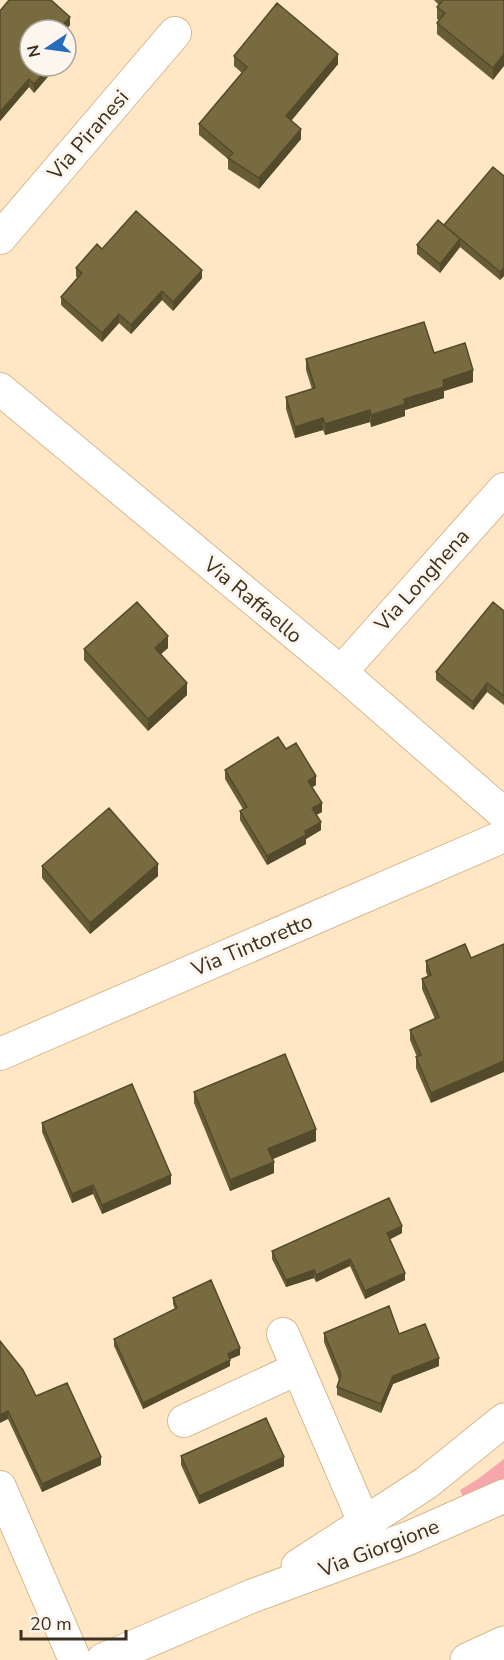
<svg xmlns="http://www.w3.org/2000/svg" width="504" height="1660" font-family="'Nunito Sans',sans-serif">
<rect width="100%" height="100%" fill="#ffe6c5"/>
<path fill="#f7a6ab" d="M504,1459v20l-41,18 -3,-7 18,-11z"/>
<g fill="none" stroke-linecap="round" stroke-linejoin="round">
<defs>
<path id="street" d="M0,238l175,-205
M0,389l341,283 163,142
M341,672l163,-183
M0,1054l504,-218
M283,1334l81,188
M184,1421l113,-52
M0,1487l75,173"/>
<path id="secondary" d="M298,1566l128,-83 78,-63
M103,1660l149,-64 157,-58 95,-42
M467,1660l37,-17"/>
</defs>
<use href="#street" stroke="#d7b990" stroke-width="34"/>
<use href="#secondary" stroke="#d7b990" stroke-width="35"/>
<use href="#street" stroke="#fff" stroke-width="32"/>
<use href="#secondary" stroke="#fff" stroke-width="33"/>
</g>
<path fill="#665c36" d="M434,0h70l-11,80 -56,-46v-11l2,-3 -2,-1v-12l2,-2z
M0,11l70,14 -40,41h27l-23,27 -5,-6 -29,34z
M234,56l104,8 -47,57 10,18 -42,50 -31,-20v-10l-29,-24v-11l43,-51 -8,-7z
M504,176v100l-4,4 -40,-33 -20,26 -23,-19v-9l27,-20z
M102,249l100,29 -29,33 -11,-11 -31,34 -12,-11 -17,19 -41,-37v-8l16,-19 -1,-2v-8z
M434,353l39,29 -29,9v7l-39,12v6l-34,11 -1,-5 -45,13 -2,-5 -28,8 -9,-29v-12l26,-8 -6,-19v-11z
M504,611v94l-17,-13 -14,18 -37,-30v-8z
M168,648l-7,6 26,41 -39,36 -64,-71v-11z
M286,749l30,36 -4,2 10,25 -6,3 5,15 -15,9v5l-39,21 -27,-45v-9l3,-2 -18,-30v-9z
M42,866l116,10 -68,58 -48,-56z
M465,944l-34,159 -15,-35v-11h1l-7,-17v-10l25,-11 -13,-30v-10l6,-2 -2,-5v-11z
M194,1092l122,49 -43,18 1,14 -44,18 -36,-88z
M42,1123l129,61 -69,30 -9,-20 -21,9 -30,-71z
M402,1233l-12,6 15,41 -40,19 -15,-33 -34,16 -2,-4 -28,9 -14,-28v-8z
M173,1298l67,57 -10,4v7l-87,43 -29,-63v-7l61,-30 -2,-5z
M324,1333l75,1 40,32 -46,18 -12,29 -44,-18v-8l2,-7 -15,-38z
M0,1341l36,55 65,69 -59,27 -34,-73z
M181,1456l103,10 -85,38 -18,-39z"/>
<path fill="#534b2c" d="M70,17v8l-4,5h-8z
M338,54v10l-52,63v-11z
M504,54v12l-11,14v-12z
M50,66h7l-23,27v-9z
M29,79v8l-29,34v-9z
M301,129v10l-42,50v-11z
M460,239v8l-20,26v-9z
M504,268v8l-4,4v-8z
M202,270v8l-29,33v-9z
M162,291v9l-31,34v-9z
M119,314v9l-17,19v-9z
M473,370v12l-29,9v7l-39,12v6l-34,11v-12l72,-35z
M370,410v12l-45,13v-11z
M323,418v12l-28,8v-11z
M168,636v12l-13,11v-11z
M187,683v12l-39,36v-12z
M487,683v9l-14,18v-8z
M316,776v9l-8,5v-9z
M322,803v9l-10,5v-9z
M321,822v8l-15,9v5l-39,21v-9z
M158,864v12l-68,58v-11z
M504,1061v11l-73,31v-10z
M316,1129v12l-48,20v-12z
M274,1162v11l-44,18v-11z
M171,1175v9l-69,30v-9z
M93,1185v9l-21,9v-9z
M402,1226v7l-15,8v-8z
M350,1259v7l-34,16v-7z
M314,1270v8l-28,9v-7z
M405,1273v7l-40,19v-8z
M240,1348v7l-12,5v-6z
M439,1358v8l-46,18 -12,29v-9l12,-28z
M230,1360v6l-87,43v-6z
M8,1411v8l-8,4v-8z
M101,1457v8l-59,27v-8z
M284,1457v9l-85,38v-8z"/>
<path fill="#776b3f" stroke="#534b2c" stroke-width="1.5" d="M9,0h42l19,17 -12,13h-28v36h20l-16,18 -5,-5 -29,33v-101z
M443,0h61v54l-11,14 -56,-45 8,-10 -8,-6z
M277,3l61,51 -52,62 15,13 -42,49 -31,-20 5,-5 -34,-29 48,-57 -13,-11z
M493,167l11,9v92l-4,4 -56,-47z
M136,211l66,59 -29,32 -11,-11 -31,34 -12,-11 -17,19 -41,-36 21,-24 -6,-5 21,-24 5,5z
M438,220l22,19 -20,25 -23,-19z
M424,322l10,31 31,-10 8,27 -30,10 1,7 -40,12 1,5 -34,11 -1,-5 -45,14 -2,-6 -28,9 -9,-30 29,-9 -9,-29z
M137,602l31,34 -13,12 32,35 -39,36 -64,-70z
M493,602l11,9v85l-17,-13 -14,19 -37,-30z
M278,737l8,12 10,-6 20,33 -8,5 14,22 -10,5 9,14 -16,9 1,4 -39,21 -27,-45 7,-4 -22,-37z
M109,808l49,56 -68,59 -48,-57z
M465,944l6,14 33,-14v117l-73,32 -15,-36 5,-2 -11,-25 29,-13 -17,-38 9,-4 -5,-14z
M285,1054l31,75 -48,20 6,13 -44,18 -36,-88z
M132,1084l39,91 -69,30 -9,-20 -21,9 -30,-71z
M389,1198l13,28 -15,7 18,40 -40,18 -15,-32 -34,16 -2,-5 -28,10 -14,-29z
M211,1280l29,68 -12,6 2,6 -87,43 -29,-64 63,-31 -4,-10z
M389,1306l10,28 26,-10 14,34 -46,18 -12,28 -44,-17 4,-12 -17,-42z
M0,1341l23,29 13,26 31,-13 34,74 -59,27 -34,-73 -8,4z
M266,1418l18,39 -85,39 -18,-40z"/>
<g text-anchor="middle" dominant-baseline="central" stroke-width="6" stroke-linejoin="round" paint-order="stroke">
<g font-size="21" fill="#3c3020" stroke="#fdf6ee">
<text transform="translate(88 135) rotate(-49)">Via Piranesi</text>
<text transform="translate(422 580) rotate(-48)">Via Longhena</text>
<text transform="translate(253 600) rotate(40)">Via Raffaello</text>
<text transform="translate(252 945) rotate(-23)">Via Tintoretto</text>
<text transform="translate(379 1548) rotate(-21)">Via Giorgione</text>
</g>
</g>
<g transform="translate(48 48) rotate(257)"><circle r="28" fill="#fdf6ee" stroke="#b0a79c" stroke-width="1.5"/>
<path d="M0-4.5L10 22L0 15L-10 22Z" fill="#276bbc"/>
<text y="-9" font-size="16" font-weight="bold" text-anchor="middle" fill="#3c3020">N</text>
</g>
<path d="M21 1630v9h105v-9" fill="none" stroke="#3c3020" stroke-width="3"/>
<text x="30" y="1630" font-size="18" fill="#3c3020" stroke="#fdf6ee" stroke-width="4.5" paint-order="stroke">20 m</text>
</svg>
